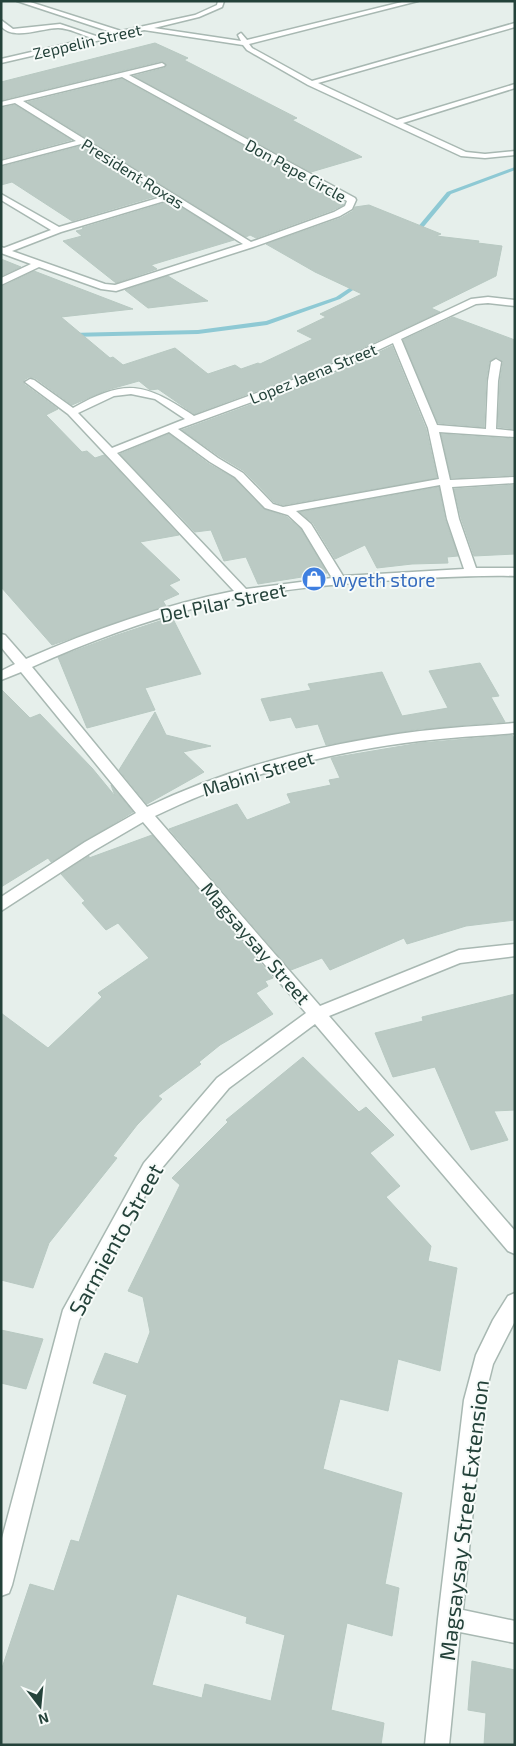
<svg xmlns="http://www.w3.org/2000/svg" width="516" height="1746" font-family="'Exo 2',sans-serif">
<rect width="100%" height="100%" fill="#e6efeb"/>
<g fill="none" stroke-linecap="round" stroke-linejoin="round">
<path fill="#8ec9d4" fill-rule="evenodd" d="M515,167v3l-64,24 -35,42 -5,-1 36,-43z
M360,281l2,1v2l-22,15 -73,26 -69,9 -128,3 -3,-2 3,-2 128,-3 68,-9 70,-24z"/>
</g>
<path fill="#bbcac4" stroke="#b8c9c2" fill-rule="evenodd" d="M155,43l33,15 -4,2 113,58 -5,2 70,37 -51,15 -177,-96 30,-8 3,-3 -5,-4 -161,39v-18z
M122,79l176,97 -3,1 49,28 -11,5 -77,28 -6,-3 -4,2 -218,-135z
M15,105l56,35 -70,19v-51z
M81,146l79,49 -88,26 -60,-39 -11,3v-18z
M171,201l63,39 -83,25 6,4 -41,14 -53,-42 19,-5 -6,-5 8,-2 -2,-1z
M369,205l72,29 -5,2 43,5 -1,2 24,3 -6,30 -65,32 9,4 -121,56 -125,46 -36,-25 -8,1 -11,-9 -32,9 -35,15 -37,-27 -6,-1 -5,3v4l34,25 -12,6 36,37 5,-1 8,7 9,-3 75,80 -39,7 40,38 -11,5 10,9 -16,7 3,5 -114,39 -51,-58v-300l33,-16 99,38 -72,8 49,41 3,-1 10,8 52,-17 33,26 27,-9 6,4 17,-6 2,1 53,-25 -16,-8 29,-14 -6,-3 42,-20 -47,-22 -49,-28 75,-26 12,-7 2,-4z
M1,259l20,8 -20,9z
M168,276l40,25 -60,7 -23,-18z
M453,317l62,23v89l-17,-2 2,-46 3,-19 -6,-5 -8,5 -3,19 -2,46 -46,-4 -35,-83z
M392,346l34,83 11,49 -154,27 -9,-3 -30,-31 -25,-15 -37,-26 147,-54z
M169,434l40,30 25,14 30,31 23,8 14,12 26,44 -69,11 -12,-27 -22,4 -13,-31 -16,2 -75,-78z
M441,434l74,5v36l-64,3z
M515,485v69l-41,2 -13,-38 -7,-29z
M439,487l6,32 13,37 -11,1 1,6 -36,1 -35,4 -12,-23 -30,14 -22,-36 -13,-11z
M172,617l29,57 -56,14 10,22 -68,18 -29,-71 59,-22z
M480,663l19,33 -8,1 14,25 -85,7 -94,16 -8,-21 -22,4 -5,-11 -21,4 -9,-22 50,-9 -3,-6 74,-12 20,44 46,-8 -19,-37z
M1,689l29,29 10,-4 52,54 23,28 -4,-11 22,27 -82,50 -3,-4 -47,29z
M155,712l11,23 45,11 -28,6 21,20 -57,32 -28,-34z
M512,735l3,4v181l-49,6 -59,18 -3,-6 -74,32 -8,-12 -31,12 -122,-141 68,-25 10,16 44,-17 -4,-9 44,-9 -2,-5 11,-2 -9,-20 89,-15z
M152,835l121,143 -8,3 3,5 -12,7 17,21 -53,31 -21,17 2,2 -43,32 4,3 -25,26 -24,31 4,2 -68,85 -16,45 -32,-8v-267l47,35 54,-51 -4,-4 51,-35 -31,-35 -12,7 -24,-27 3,-2 -24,-27 28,-18v2z
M515,994v116l-21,1 14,29 -37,10 -36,-83 -42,10 -18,-44 48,-12 -1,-4z
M303,1057l56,55 7,-5 28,28 -24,18 30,33 -14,11 45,49 -3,15 29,7 -17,103 -42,-12 -10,52 -48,-12 -17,70 79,24 -17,91 14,4 -7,48 -45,-13 -16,87 53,13 -3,22h-380v-74l29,-87 24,7 17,-51 8,2 48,-147 -34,-12 12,-30 33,11 12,-32 -7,-35 -15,-6 52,-106 -8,-7 56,-56 -2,-2zM177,1594l70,23 -1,6 39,12 -14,66 -66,-17 -3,14 -50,-13z
M1,1330l42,9 -17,50 -25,-6z
M472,1661l43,9v75h-31l2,-32 -18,-3z"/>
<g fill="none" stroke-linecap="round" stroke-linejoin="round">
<defs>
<path id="street" d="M17,1h10l94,30 74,-16 22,-10 1,-4h6l-2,6 -23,10 -45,11 87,13 -3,-6 3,-2 6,7 159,-39h12l-169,43 3,4 60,33 203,-58v4l-197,56 79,37 118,-36v4l-112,35 63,29 19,2 30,-3v4l-30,3 -24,-2 -153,-71 -61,-35 -4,-5 -99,-15 -143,33v-4l91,-21c-10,-3 -23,-10 -34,-10 -16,0 -45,13 -57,-2v-6l12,9 47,-5 39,13 15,-4z
M162,63l3,2 -1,1 -35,9 226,123 1,2 -4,9 -12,7 -87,31 -137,44 -15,-2 -62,-22 -38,18v-7l30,-14 -30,-11v-6l3,1 47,-18 -50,-30v-6l58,33 106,-31 -84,-52 -80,21v-4l75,-20 -61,-38 -14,3v-4zM122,77l225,124 -2,5 -11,6 -83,30 -228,-141zM171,199l72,45 -128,41 -10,-1 -93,-33 49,-19z
M488,297l27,3v6l-27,-3 -12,1 -75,35 36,86 49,4 2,-48 3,-19 5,-3 5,3 -3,19 -2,48 19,2v6l-76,-5 11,48 65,-3v6l-63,4 7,32 17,49h39v8c-44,-1 -88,2 -133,5 -60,4 -120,10 -179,25 -59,15 -116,36 -171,61l115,140c86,-41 179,-64 273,-76 32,-4 63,-5 95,-8v10c-32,3 -63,4 -95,8 -92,11 -181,34 -265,75l165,190 139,-56 56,-6v12l-55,7 -131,53 186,215v23l-7,-3 -193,-227 -86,64 -73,87 -77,145 -67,265 -3,8 -8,3v-54l62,-232 81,-147 73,-85 89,-65 -163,-191 -48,28 -94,61v-14l84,-55 51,-29 -115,-141 -20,8v-9l14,-7 -14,-17v-13l4,1 21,24c67,-29 136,-54 208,-68l-166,-177 -43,-32 5,-3 4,1 39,28c54,-30 71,-25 121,8l126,-46 151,-71zM393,343l35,85 11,51 -156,28 -10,-3 -30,-31 -25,-15 -40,-29 150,-55zM131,394l24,5 30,20 -73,29 -34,-35 36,-17zM169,432l41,30 25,15 30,31 23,7 14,13 30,50 -86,11 -129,-136zM440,485l7,34 17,50 -121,7 -32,-52 -15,-13z
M515,1293v28l-22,43 -9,36 -21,210 52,11v22l-55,-11 -11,113h-24l13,-126 26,-219 12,-45 17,-35 15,-24z"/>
</defs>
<use href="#street" stroke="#a8b8b2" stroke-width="3"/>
<use href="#street" fill="#fff" fill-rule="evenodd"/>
</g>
<defs>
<symbol id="shop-disc" viewBox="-11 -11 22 22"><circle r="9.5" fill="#3f7fe0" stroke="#f7fbf9"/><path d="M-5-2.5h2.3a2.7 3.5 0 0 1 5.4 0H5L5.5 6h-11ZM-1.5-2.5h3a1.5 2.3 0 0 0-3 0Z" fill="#fff"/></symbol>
</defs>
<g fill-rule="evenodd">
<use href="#shop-disc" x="300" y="565" width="28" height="28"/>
</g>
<g text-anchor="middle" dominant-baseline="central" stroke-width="4" stroke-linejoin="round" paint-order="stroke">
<g font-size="16" fill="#24423a" stroke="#f7fbf9">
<text transform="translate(87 41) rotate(-13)">Zeppelin Street</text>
<text transform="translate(296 170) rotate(29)">Don Pepe Circle</text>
<text transform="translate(133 173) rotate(32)">President Roxas</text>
<text transform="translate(313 373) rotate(-22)">Lopez Jaena Street</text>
</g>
<g font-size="19" fill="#366cbe" stroke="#f7fbf9" text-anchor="start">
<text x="332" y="579">wyeth store</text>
</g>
<g font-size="19" fill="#24423a" stroke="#f7fbf9">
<text transform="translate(223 602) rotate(-12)">Del Pilar Street</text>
<text transform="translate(258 773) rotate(-17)">Mabini Street</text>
<text transform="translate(256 943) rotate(49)">Magsaysay Street</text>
</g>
<g font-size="22" fill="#24423a" stroke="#f7fbf9">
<text transform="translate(115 1239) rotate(-61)">Sarmiento Street</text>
<text transform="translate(463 1520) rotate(-83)">Magsaysay Street Extension</text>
</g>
</g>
<rect width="516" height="1746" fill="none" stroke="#24423a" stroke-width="5"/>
<g transform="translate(40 1706) rotate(164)" stroke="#f7fbf9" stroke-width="4" paint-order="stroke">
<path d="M0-4L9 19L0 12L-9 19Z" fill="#24423a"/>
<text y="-8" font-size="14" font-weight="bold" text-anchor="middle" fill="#24423a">N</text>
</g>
</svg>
